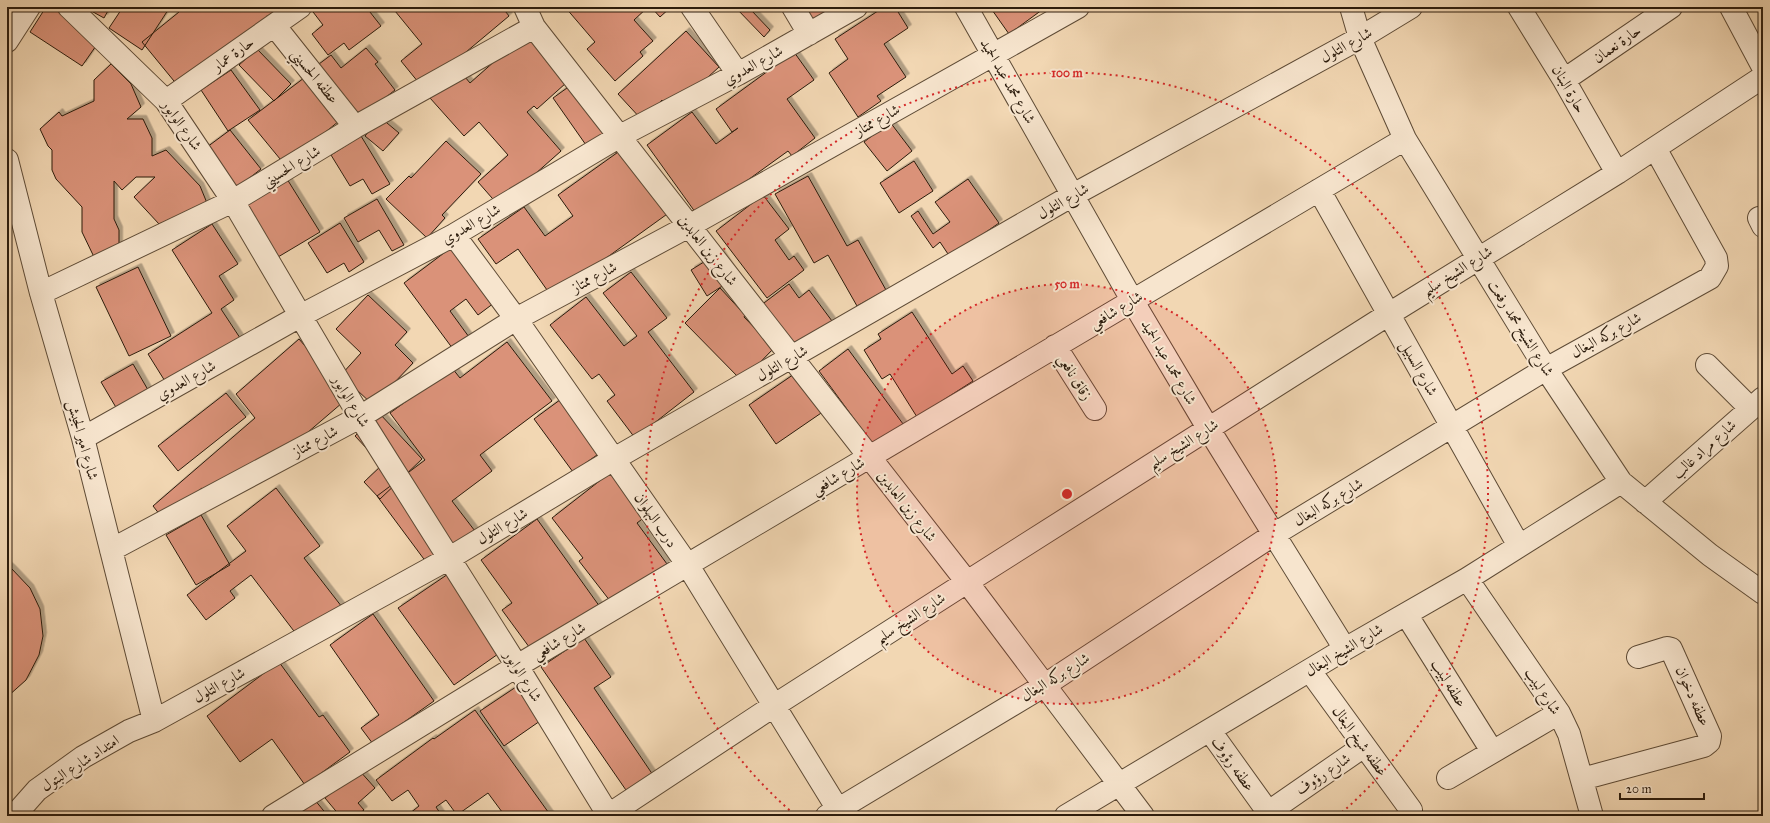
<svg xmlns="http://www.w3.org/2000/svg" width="1770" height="823" font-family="'IM FELL Great Primer',Amiri,serif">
<defs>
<filter id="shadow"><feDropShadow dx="3.5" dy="-3.5" stdDeviation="0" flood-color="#0004"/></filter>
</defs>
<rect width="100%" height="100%" fill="#f2d7b3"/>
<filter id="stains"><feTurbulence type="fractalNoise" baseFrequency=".005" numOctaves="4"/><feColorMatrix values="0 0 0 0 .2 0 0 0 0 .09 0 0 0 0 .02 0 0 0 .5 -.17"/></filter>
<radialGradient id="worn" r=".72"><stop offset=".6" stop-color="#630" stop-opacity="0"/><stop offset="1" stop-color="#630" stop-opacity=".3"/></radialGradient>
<path fill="#da9279" stroke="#2c1c0d" filter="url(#shadow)" d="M46,7h29l23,36 -16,23 -52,-34z
M84,7h26l-6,11z
M123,7h47l-28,43 -33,-22z
M175,7h105l2,3 -99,82 -41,-50 37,-30z
M366,7l15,19 -32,24 -5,-7 -16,12 -16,-21 11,-9 -13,-17z
M401,7h23l4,4 5,-4h69l7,9 -86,72 -22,-27 21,-17 -27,-33z
M565,7h83l-14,13 19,21 -13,11 3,4 -28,25 -28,-32 8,-7z
M651,7h20l-11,10z
M735,7h20l-4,3 19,20 -6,7z
M800,7h36l-19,20z
M884,7h11l13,21 -24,16 22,33 -29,19 4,5 -23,16 -29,-44 19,-14 -13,-20z
M990,7h56l-37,27z
M539,22l27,61 -29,26 -3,-3 -7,6 34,39 -62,55 -21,-24 30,-27 -29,-33 -15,14 -34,-38 30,-27 10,12z
M686,31l33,36 -47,43 -10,-10 -20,20 -24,-26z
M366,48l12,14 -3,2 20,26 -38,30 -42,-53 16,-12 10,13z
M257,49l34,35 -17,17 -35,-36z
M794,52l20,28 -27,19 28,39 -23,18 -4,-5 -90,65 -51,-71 45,-33 24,32 22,-16 -6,4 -16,-23z
M111,64l20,20 10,23 -14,12h16l9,19v18l14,-6 34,36 7,17 -48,21 -25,-27 21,-20h-19l-14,13 -8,-9v38l5,11v27h-25l-12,-25v-25l-26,-28 -4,-9v-20l-4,-4 -8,-17 19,-17 3,4 32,-15v-21z
M231,70l29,40 -32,21 -27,-41z
M304,78l35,43 -54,44 -37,-45z
M581,78l34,47 -29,20 -33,-47z
M381,118l18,15 -16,18 -18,-15z
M890,122l22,29 -25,20 -23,-29z
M230,130l31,39 -27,21 -31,-40z
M361,136l29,48 -18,10 -9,-15 -13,7 -19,-31z
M446,141l35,33 -39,41 3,3 -18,20 -41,-39 23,-23 2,2z
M628,145l42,67 -118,85 -34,-48 -22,15 -18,-25 46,-32 21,29 28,-20 -15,-21z
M914,161l19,30 -34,22 -19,-30z
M808,176l39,70 11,-6 28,50 -29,16 -29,-51 -14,8 -39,-69z
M287,179l33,53 -47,28 -32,-54z
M968,179l31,44 -49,34 -10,-15 -7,6 -22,-32 7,-5 15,23 17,-12 -15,-20z
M763,195l26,34 -14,11 14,20 5,-4 10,14 -37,28 -51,-67z
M377,199l27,46 -12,6 -13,-21 -21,12 -14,-24z
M340,223l24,39 -15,10 -5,-9 -17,10 -19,-30z
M212,224l26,40 -19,12 15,24 -13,9 25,38 -73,47 -25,-40 64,-41 -40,-63z
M460,241l42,56 -24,18 -12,-16 -16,12 19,26 -16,12 -49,-66z
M720,252l16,25 -29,19 -16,-26z
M138,267l33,69 -42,20 -33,-69z
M631,272l36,46 -19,14 46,60 -59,46 -28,-37 8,-6 -16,-21 -7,5 -42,-54 36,-28 38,49 13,-10 -34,-43z
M789,284l10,14 10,-8 23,31 -42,32 -34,-44z
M720,288l25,27 -1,2 30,31 -32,33 -57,-58z
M368,295l39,37 -12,13 18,18 -40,42 -32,-30 20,-22 -25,-24z
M912,312l40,62 11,-8 10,15 -56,36 -27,-43 -8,5 -18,-29 17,-11 -3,-5z
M299,339l50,58 -111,95 -26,7 -10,-11 -38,32 -11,-14 102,-88 -19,-24z
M507,342l45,59 -72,54 12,16 -40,30 26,34 -46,35 -55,-74 48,-36 -35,-47 62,-45 8,10z
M848,349l58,79 -29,22 -58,-79z
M133,364l22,38 -31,19 -23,-39z
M800,370l27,39 -51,35 -27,-39z
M226,393l20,24 -68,54 -20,-25z
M568,394l36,56 -31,22 -39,-53z
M379,413l43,46 -42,40 -16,-17 18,-17 -27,-29z
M620,465l34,45 -17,13 30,41 -53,42 -35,-45 4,-3 -31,-40z
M276,488l44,58 -16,12 38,49 -42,32 -49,-64 -21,16 5,7 -29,22 -19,-25 59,-44 -19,-25z
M201,515l29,50 -34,20 -30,-50z
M537,519l63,88 -65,48 -33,-45 10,-7 -31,-43z
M7,565l4,3 19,20 10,21 3,27 -4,19 -13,25 -19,17z
M454,570l54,77 -54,38 -56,-77z
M373,614l61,87 -61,43 -12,-16 18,-13 -49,-70z
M584,638l27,39 -17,11 59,87 -25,18 -87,-126z
M279,662l40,55 4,-2 27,37 -45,33 -33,-46 -32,23 -33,-46z
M516,687l24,34 -36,25 -24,-35z
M475,710l76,106h-46l-17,-23 -31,22 -11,-15 -10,7 6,9h-32l-1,-2 10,-8 -11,-16 -16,11 -16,-21 57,-42 1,1z
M359,770l16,18 -17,15 6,7 -8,6h-16l-15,-18z
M314,799l14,17h-30l-3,-3z"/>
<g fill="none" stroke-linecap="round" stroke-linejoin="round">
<defs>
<path id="minor" d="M69,7l97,94 67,100 127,216 157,249 92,150
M525,7l9,20 433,555 176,234
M692,7l46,67
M793,7l16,27
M966,7l166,293 76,128 137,221
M1351,7l9,31 45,101 141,230 75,113 89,73 53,38
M1519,7l45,73 53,93
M1731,7l32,60
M274,25l81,102
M7,41l22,-34
M1564,80l107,-73
M166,101l134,-94
M7,160l34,133 42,145 71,283
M1319,190l200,356
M1759,218l4,8
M454,235l62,84 171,245 155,252
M41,293l192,-92 122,-74 179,-100
M1055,346l40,63
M1707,365l43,43
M83,438l217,-122 154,-81 166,-99 118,-62 118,-67
M1645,502l118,-104
M111,550l249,-133 156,-98 173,-93 389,-219
M1467,579l92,134 10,21 23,82
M1406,614l86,137
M1310,671l101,139
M1210,731l61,85
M1448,778l111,-65
M1582,779l122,-33 5,-4 1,-6 -39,-87 -4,-1 -29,9
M14,816l23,-26 46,-33 46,-26 25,-10 294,-162 166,-100 459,-264 287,-157 51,-31
M273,816l244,-150 888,-527
M607,816l168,-111 192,-123 422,-268 228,-141 146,-96
M827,816l218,-131 228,-150 273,-166 164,-91 7,-12 -1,-8 -61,-110
M1066,816l279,-167 122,-70 154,-97
M1263,816l101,-70"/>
</defs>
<use href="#minor" stroke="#5e4b36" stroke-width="24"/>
<use href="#minor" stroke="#f7e5ce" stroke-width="22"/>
</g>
<circle cx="1067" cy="494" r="210" fill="#d62828" fill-opacity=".12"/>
<g fill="none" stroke="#d62828" stroke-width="2" stroke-dasharray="2 4">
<circle cx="1067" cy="494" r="210"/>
<path d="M794 814A421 421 0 1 1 1340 814"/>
</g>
<g text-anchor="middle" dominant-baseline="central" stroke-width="4" stroke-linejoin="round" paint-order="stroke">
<g font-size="15" fill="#2c1c0d" stroke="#f7e5ce">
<text transform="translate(1617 44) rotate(-35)">حارة نعمان</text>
<text transform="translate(1346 45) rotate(-29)">شارع التلول</text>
<text transform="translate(233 54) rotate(-36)">حارة عمار</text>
<text transform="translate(753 65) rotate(-29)">شارع العدوي</text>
<text transform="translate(315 76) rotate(51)">عطفه الحسيني</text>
<text transform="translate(1008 81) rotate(60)">شارع محمد عبد الحميد</text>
<text transform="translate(1569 89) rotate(60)">حارة البنان</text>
<text transform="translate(877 120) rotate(-29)">شارع ممتاز</text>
<text transform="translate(182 125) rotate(55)">شارع الوابور</text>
<text transform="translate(291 166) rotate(-31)">شارع الحسيني</text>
<text transform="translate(1063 201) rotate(-30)">شارع التلول</text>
<text transform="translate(471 224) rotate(-30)">شارع العدوي</text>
<text transform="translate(708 250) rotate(52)">شارع زين العابدين</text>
<text transform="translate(1457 271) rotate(-32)">شارع الشيخ سليم</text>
<text transform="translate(594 277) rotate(-28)">شارع ممتاز</text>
<text transform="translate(1116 310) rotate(-31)">شارع شافعي</text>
<text transform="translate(1521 328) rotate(58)">شارع الشيخ محمد رفعت</text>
<text transform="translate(1606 335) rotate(-29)">شارع بركه البغال</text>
<text transform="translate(1169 362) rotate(60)">شارع محمد عبد الحميد</text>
<text transform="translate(782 363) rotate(-30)">شارع التلول</text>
<text transform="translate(1419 368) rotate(61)">شارع السبيل</text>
<text transform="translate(1075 377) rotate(58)">زقاق نافعي</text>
<text transform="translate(186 380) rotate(-29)">شارع العدوي</text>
<text transform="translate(351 401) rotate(59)">شارع الوابور</text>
<text transform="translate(83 440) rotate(75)">شارع امير الجيش</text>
<text transform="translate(315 441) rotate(-28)">شارع ممتاز</text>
<text transform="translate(1183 444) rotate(-32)">شارع الشيخ سليم</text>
<text transform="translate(1704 449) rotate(-42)">شارع مراد غالب</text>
<text transform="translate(838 476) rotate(-31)">شارع شافعي</text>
<text transform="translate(1328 502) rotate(-31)">شارع بركه البغال</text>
<text transform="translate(907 506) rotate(52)">شارع زين العابدين</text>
<text transform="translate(656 520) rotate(55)">درب البهلوان</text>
<text transform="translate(502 526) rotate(-31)">شارع التلول</text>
<text transform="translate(910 618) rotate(-33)">شارع الشيخ سليم</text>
<text transform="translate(559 641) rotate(-31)">شارع شافعي</text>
<text transform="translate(1344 650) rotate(-31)">شارع الشيخ البغال</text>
<text transform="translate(523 676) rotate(58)">شارع الوابور</text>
<text transform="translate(1055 677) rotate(-32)">شارع بركه البغال</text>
<text transform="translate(1449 683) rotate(58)">عطفه لبيب</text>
<text transform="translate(219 685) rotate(-29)">شارع التلول</text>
<text transform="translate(1543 691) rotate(57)">شارع لبيب</text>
<text transform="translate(1693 696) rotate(66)">عطفه دخوان</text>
<text transform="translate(1360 741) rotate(54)">عطفه شيخ البغال</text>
<text transform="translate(80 763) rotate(-33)">امتداد شارع البتول</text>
<text transform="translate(1233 764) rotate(54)">عطفه رؤوف</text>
<text transform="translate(1323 774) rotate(-34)">شارع رؤوف</text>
</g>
</g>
<circle cx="1067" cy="494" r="6" fill="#d62828" stroke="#f7e5ce" stroke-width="2"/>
<g font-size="12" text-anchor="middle" font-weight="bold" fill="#d62828" stroke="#f7e5ce" stroke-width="4" stroke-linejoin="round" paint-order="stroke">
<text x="1067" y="77">100 m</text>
<text x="1067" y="288">50 m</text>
</g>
<rect width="1770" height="823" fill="none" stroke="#f2d7b3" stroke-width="24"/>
<rect x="8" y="8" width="1754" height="807" fill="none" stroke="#2c1c0d" stroke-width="2"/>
<rect x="12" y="12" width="1746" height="799" fill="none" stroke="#2c1c0d"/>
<path d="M1620 793v6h84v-6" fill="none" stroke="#2c1c0d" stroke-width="2"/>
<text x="1626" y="793" font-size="12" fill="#2c1c0d" stroke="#f7e5ce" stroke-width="3" paint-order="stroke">20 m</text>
<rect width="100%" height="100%" filter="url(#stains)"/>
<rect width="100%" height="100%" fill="url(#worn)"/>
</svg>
